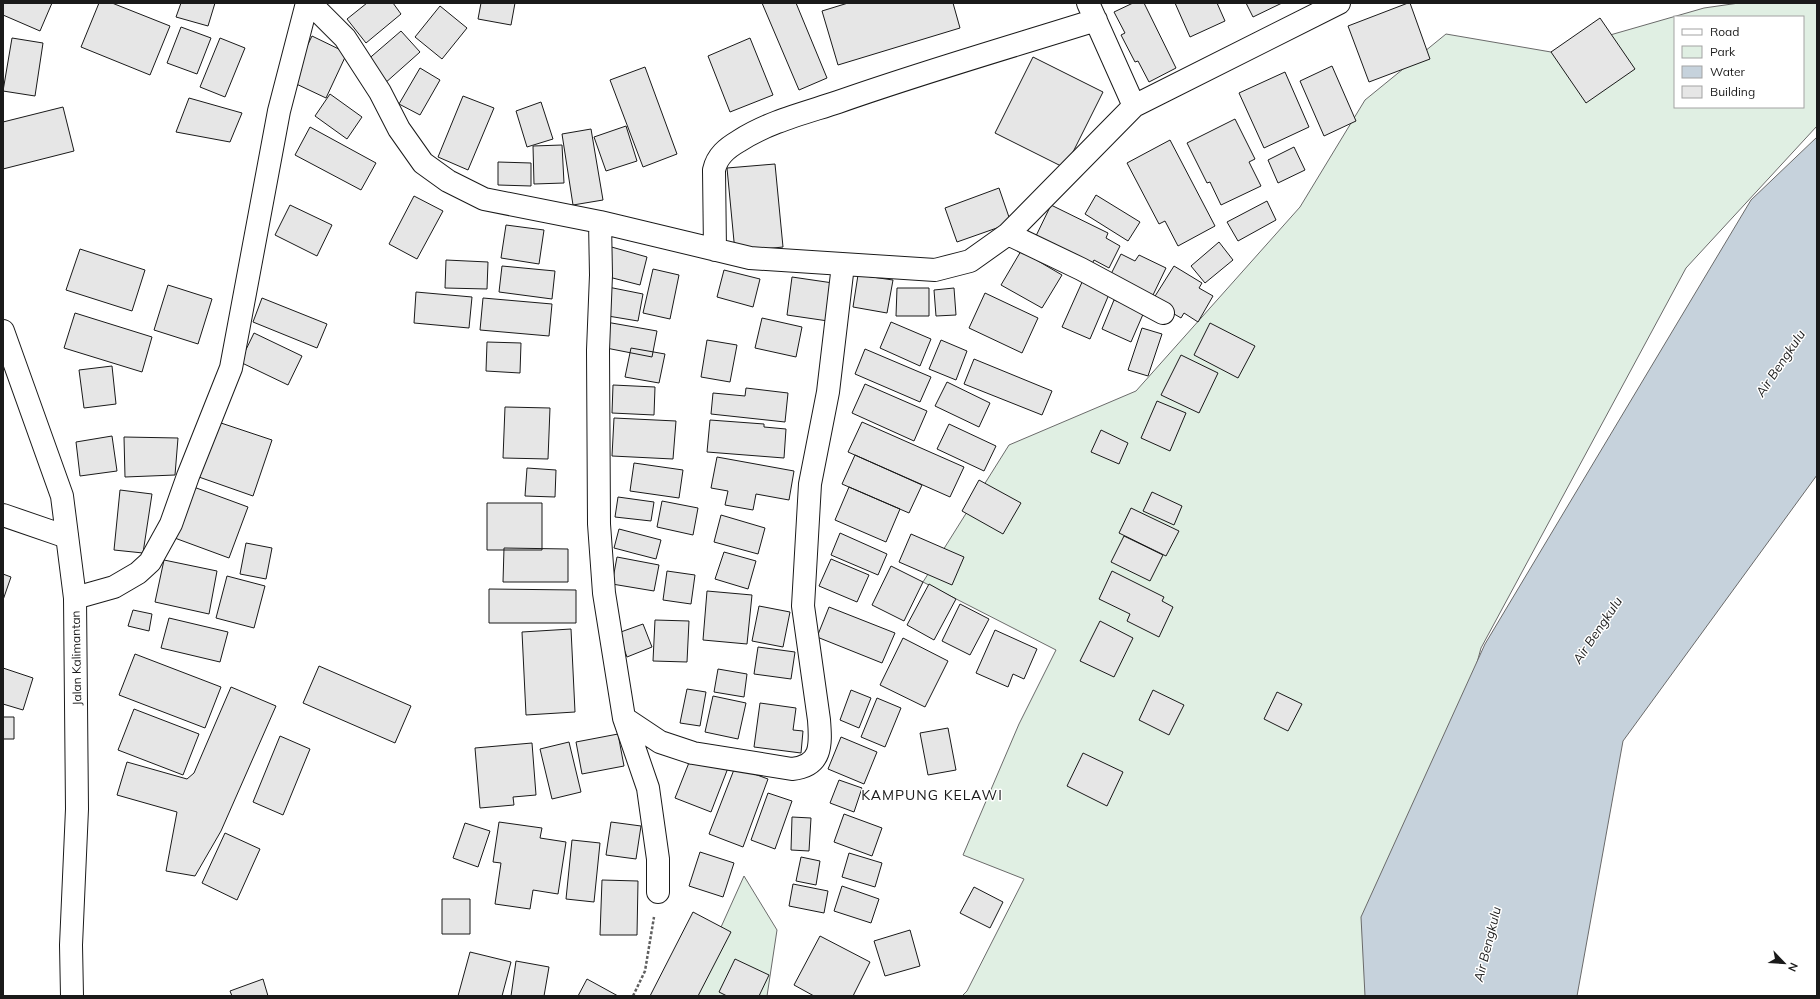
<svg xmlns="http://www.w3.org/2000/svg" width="1820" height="999" font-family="Mulish,sans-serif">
<rect width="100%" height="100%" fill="#fff"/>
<path fill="#e0efe3" stroke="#6a6a6a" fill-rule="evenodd" d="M1739,3h78v123l-131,142 -205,380 -94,348h-425l5,-5 57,-112 -61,-24 56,-131 37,-74 -133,-68 86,-137 127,-54 164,-184 65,-107 81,-66 105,18 153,-44zM1675,17h128v90h-128z
M744,876l33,54 -10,66h-77z"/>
<path fill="#c6d2dc" stroke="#6a6a6a" d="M1817,137v338l-194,266 -46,255h-212l-4,-79 124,-273 266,-444z"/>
<path fill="#e6e6e6" stroke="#1a1a1a" d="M3,3h49l-12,28 -37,-16z
M99,3h13l58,23 -20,49 -69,-28z
M181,3h34l-7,23 -32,-9z
M367,3h26l8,11 -35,29 -19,-24z
M481,3h34l-4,22 -33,-6z
M762,3h34l31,75 -28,12z
M848,3h105l7,25 -122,37 -16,-54z
M1133,3h11l32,65 -27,14 -11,-21 -3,1 -14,-27 4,-2 -11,-21z
M1175,3h42l8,18 -35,16z
M1246,3h36l-29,14z
M1408,3h2l20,56 -61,23 -21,-56z
M440,6l27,22 -25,31 -27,-22z
M1600,18l35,51 -49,34 -35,-51z
M181,27l30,11 -14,36 -30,-11z
M401,31l19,21 -36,32 -19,-22z
M312,36l35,17 -21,45 -36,-17z
M12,38l31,5 -8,53 -32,-5z
M220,38l25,10 -20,49 -25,-10z
M750,38l23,57 -43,17 -22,-56z
M1033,57l70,35 -38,76 -70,-35z
M1332,66l24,55 -32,15 -24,-55z
M645,67l32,87 -34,13 -33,-87z
M420,68l20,12 -20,35 -21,-11z
M1285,72l24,55 -45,21 -25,-55z
M330,94l32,23 -15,22 -32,-23z
M463,96l31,12 -26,62 -30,-13z
M189,98l53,15 -12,29 -54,-10z
M541,102l12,37 -26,8 -11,-36z
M63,107l11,44 -71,18v-47z
M1235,119l20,40 -6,3 12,24 -40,19 -11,-23 -3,1 -20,-40z
M626,126l11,35 -31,10 -12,-34z
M310,127l66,36 -15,27 -66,-35z
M591,129l12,71 -30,5 -11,-71z
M1170,140l45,86 -37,20 -13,-25 -6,3 -32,-61z
M562,145l2,38 -30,1 -1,-38z
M1294,147l11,23 -27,13 -10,-23z
M498,162l33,1v23l-33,-1z
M775,164l8,83 -48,5 -8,-84z
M999,188l12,35 -54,19 -12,-34z
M1096,195l44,27 -12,19 -43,-27z
M414,196l29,15 -26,48 -28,-15z
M1267,201l9,19 -38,21 -11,-19z
M290,205l42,20 -15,31 -42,-21z
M1051,205l57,28 -2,5 14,8 -11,22 -15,-8 -4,8 -56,-28z
M506,225l38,5 -5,34 -38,-6z
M1219,242l14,18 -28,23 -14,-17z
M608,246l39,11 -7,28 -35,-9z
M80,249l65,21 -13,41 -66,-21z
M1021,251l41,24 -20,33 -41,-23z
M1121,254l14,7 4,-6 27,13 -13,27 -45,-15z
M446,260l42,2 -1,27 -42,-1z
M502,266l53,5 -3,28 -53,-7z
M1174,266l28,17 -3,5 14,8 -15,26 -14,-9 -3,5 -29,-17z
M653,269l26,6 -9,44 -27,-6z
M724,270l36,9 -7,28 -36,-10z
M858,275l35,5 -6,33 -34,-6z
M792,277l41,6 -5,38 -41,-6z
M1083,280l27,12 -20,47 -28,-12z
M168,285l44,14 -14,45 -44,-14z
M608,287l35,7 -5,27 -36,-6z
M897,288h32v28h-33z
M954,288l2,27 -20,1 -2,-26z
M416,292l56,5 -3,31 -55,-5z
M985,293l53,25 -16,35 -53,-25z
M262,298l65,26 -10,24 -64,-26z
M483,298l69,6 -3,32 -69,-6z
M1114,300l30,12 -13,30 -29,-13z
M75,313l77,24 -10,35 -78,-24z
M762,318l40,9 -6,30 -41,-9z
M606,322l51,9 -5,26 -51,-10z
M891,322l40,17 -11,27 -40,-18z
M1210,323l45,23 -17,32 -44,-23z
M1142,328l20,6 -14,42 -20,-6z
M254,333l48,23 -14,29 -48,-23z
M707,340l30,5 -7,37 -29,-5z
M941,340l26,11 -11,29 -27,-11z
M487,342l34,1 -1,30 -34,-2z
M631,348l34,6 -6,29 -34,-6z
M865,349l66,28 -11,25 -65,-28z
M1181,355l37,18 -19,40 -38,-18z
M974,359l78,32 -10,24 -78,-31z
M112,366l4,38 -32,4 -5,-38z
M947,382l43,21 -11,24 -44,-21z
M865,384l62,27 -13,30 -62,-28z
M613,385l42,2 -1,28 -42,-2z
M746,388l42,5 -3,29 -74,-8 2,-21 32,3z
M1157,401l29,12 -16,38 -29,-13z
M505,407l45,1 -2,51 -45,-1z
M614,418l62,3 -3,38 -61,-3z
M710,420l54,4v3l22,2 -2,29 -77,-6z
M215,421l57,19 -19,56 -57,-20z
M862,422l102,45 -14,30 -102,-45z
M949,424l47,22 -12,25 -47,-22z
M1101,430l27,13 -9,21 -28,-12z
M112,436l5,35 -37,5 -4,-34z
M124,437l54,1 -3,37 -50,2z
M855,455l67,30 -13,28 -67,-29z
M717,457l77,14 -5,29 -33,-6 -3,16 -28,-5 3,-14 -17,-3z
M634,463l49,7 -4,28 -49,-7z
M527,468l29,2 -1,27 -30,-1z
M979,480l42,23 -18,31 -41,-23z
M191,486l57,21 -19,51 -57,-21z
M849,487l51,22 -14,33 -51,-22z
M120,490l32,4 -9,59 -29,-3z
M1152,492l30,14 -8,19 -31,-14z
M618,497l36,5 -3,19 -36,-4z
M662,501l36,7 -5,27 -36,-8z
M487,503h55v47h-55z
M1131,508l48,23 -13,25 -47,-23z
M721,515l44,13 -7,26 -44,-12z
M619,529l42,11 -5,19 -42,-11z
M840,533l47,21 -9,21 -47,-20z
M911,534l53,23 -12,28 -53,-23z
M1124,536l39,19 -13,26 -39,-19z
M246,543l26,5 -6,31 -26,-5z
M504,548l64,1v33h-65z
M724,552l32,9 -8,28 -33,-10z
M617,557l42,8 -5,26 -42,-7z
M831,559l38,16 -12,27 -38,-16z
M164,560l53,11 -8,43 -54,-12z
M891,566l32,16 -19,39 -32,-16z
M667,571l28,4 -4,29 -28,-4z
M1112,571l52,26 -2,4 11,6 -14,30 -32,-16 3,-7 -31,-15z
M3,574l8,3 -8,23z
M227,576l38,10 -11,42 -38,-10z
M929,584l27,15 -22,41 -27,-15z
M489,589l87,1v33h-87z
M707,591l45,4 -5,49 -44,-4z
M960,604l29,15 -19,36 -28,-14z
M759,606l31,6 -7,35 -31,-6z
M829,607l66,26 -13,30 -65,-26z
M133,610l19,4 -3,17 -21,-5z
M169,618l59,14 -8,30 -59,-14z
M655,620l34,1 -2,41 -34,-1z
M1100,621l33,17 -19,39 -34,-16z
M643,624l9,23 -25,10 -9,-24z
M571,629l4,83 -49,3 -4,-83z
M995,630l42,19 -13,30 -11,-5 -5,13 -32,-14z
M903,638l45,23 -23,46 -45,-22z
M758,647l37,5 -4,27 -37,-5z
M135,654l86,33 -16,41 -86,-33z
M319,666l92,40 -16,37 -92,-40z
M3,668l30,10 -10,32 -20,-6z
M718,669l29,5 -3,23 -30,-5z
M231,687l45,19 -55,125 -26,45 -29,-5 11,-59 -60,-17 10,-33 60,17 7,-6z
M687,689l19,3 -6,34 -20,-3z
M851,690l20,8 -12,30 -19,-8z
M1153,690l31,15 -15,30 -30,-15z
M1277,692l25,12 -14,27 -24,-12z
M713,696l33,7 -8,36 -33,-7z
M877,698l24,10 -16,39 -24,-10z
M760,703l36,5 -3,22 10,1 -2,22 -47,-6z
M134,709l65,25 -16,41 -65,-25z
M3,717h11v22h-11z
M948,728l8,42 -28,5 -8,-42z
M618,734l6,32 -42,8 -6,-32z
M280,736l30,13 -27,66 -30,-13z
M841,737l36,15 -13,32 -36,-15z
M569,742l12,50 -29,7 -12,-50z
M532,743l4,52 -23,2 1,8 -34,3 -5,-60z
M1083,753l40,19 -16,34 -40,-20z
M692,755l36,13 -17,44 -36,-14z
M735,767l33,12 -25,68 -34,-13z
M839,780l23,8 -8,24 -24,-9z
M768,793l24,8 -17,48 -24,-9z
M844,814l38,14 -10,28 -38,-14z
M792,817l19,1 -2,33 -18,-1z
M499,822l43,6 -2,10 26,4 -8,52 -25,-4 -3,19 -35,-5 6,-41 -8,-1z
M611,822l30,4 -5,33 -30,-4z
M465,823l25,8 -12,36 -25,-9z
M225,833l35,16 -23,51 -35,-17z
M572,840l28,3 -6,59 -28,-3z
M700,852l34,11 -11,34 -34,-11z
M849,853l33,10 -7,24 -33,-10z
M801,857l19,4 -4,24 -20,-4z
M602,880l36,1 -1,54h-37z
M793,884l35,7 -4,22 -35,-7z
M842,886l37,13 -8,24 -37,-12z
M974,887l29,15 -13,26 -30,-15z
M442,899h28v35h-28z
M693,912l38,20 -33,64h-48z
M910,930l10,36 -35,10 -11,-35z
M820,936l50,26 -17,34h-39l-20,-11z
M470,952l41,10 -9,34h-44z
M735,959l34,16 -10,21h-32l-8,-4z
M516,961l33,6 -5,29h-33z
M263,979l5,17h-36l-2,-5z
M587,979l31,17h-40z"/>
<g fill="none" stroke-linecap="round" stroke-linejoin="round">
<defs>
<path id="street" d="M310,3l35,35 35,54 19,37 24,34 25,18 36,18 116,23 150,36 185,12 35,-9 38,-27 126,-128
M1088,3l46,103 205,-103
M600,222l1,53 -3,75 1,174 5,69 20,125 24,70 10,71v33
M1008,234l73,35 82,44
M715,250l-1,-80c3,-14 13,-22 25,-29 29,-19 66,-28 99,-39 85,-30 172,-55 258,-82
M3,515l64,22
M75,598l39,-11 24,-14 12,-11 21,-38 17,-48 43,-108 48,-257 28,-108
M624,718l36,24 33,11 99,16c30,-3 29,-24 27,-49l-16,-114 7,-122 18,-92 15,-127"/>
<path id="primary" d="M3,331l59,165 13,102 2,211 -6,136 1,51"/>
</defs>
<use href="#street" stroke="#1a1a1a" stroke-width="24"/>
<use href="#primary" stroke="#1a1a1a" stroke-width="24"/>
<path stroke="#5f5f5f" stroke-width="2.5" stroke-dasharray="3 2" stroke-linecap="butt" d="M633,996l12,-25 9,-54"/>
<use href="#street" stroke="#fff" stroke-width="22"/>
<use href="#primary" stroke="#fff" stroke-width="22"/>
</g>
<g text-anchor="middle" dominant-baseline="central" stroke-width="3" stroke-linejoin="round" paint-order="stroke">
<g font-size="12" fill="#1a1a1a" stroke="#fff">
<text transform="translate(76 658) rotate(-91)">Jalan Kalimantan</text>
</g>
<g font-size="13" font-style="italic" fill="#1a1a1a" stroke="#fff">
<text transform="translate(1780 363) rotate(-56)">Air Bengkulu</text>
<text transform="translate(1597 630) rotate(-56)">Air Bengkulu</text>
<text transform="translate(1487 944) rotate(-76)">Air Bengkulu</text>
</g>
<g font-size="14" letter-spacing="1" fill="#1a1a1a" stroke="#fff">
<text x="932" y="795">KAMPUNG KELAWI</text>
</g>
</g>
<rect width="1820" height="999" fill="none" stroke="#1a1a1a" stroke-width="8"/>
<rect x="1674" y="16" width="130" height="92" fill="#ffffff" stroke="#a3a3a3"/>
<rect x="1682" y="29" width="20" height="6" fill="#ffffff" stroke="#a3a3a3"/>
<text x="1710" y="36" font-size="12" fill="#1a1a1a">Road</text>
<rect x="1682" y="46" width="20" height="12" fill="#e0efe3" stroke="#a3a3a3"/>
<text x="1710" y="56" font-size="12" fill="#1a1a1a">Park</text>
<rect x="1682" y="66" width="20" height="12" fill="#c6d2dc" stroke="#a3a3a3"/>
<text x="1710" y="76" font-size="12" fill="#1a1a1a">Water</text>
<rect x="1682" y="86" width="20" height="12" fill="#e6e6e6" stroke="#a3a3a3"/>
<text x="1710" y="96" font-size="12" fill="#1a1a1a">Building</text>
<g transform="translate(1784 963) rotate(115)" stroke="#ffffff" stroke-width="3" paint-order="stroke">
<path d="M0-3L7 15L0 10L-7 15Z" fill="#1a1a1a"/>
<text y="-6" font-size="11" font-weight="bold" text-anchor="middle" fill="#1a1a1a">N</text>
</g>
</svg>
